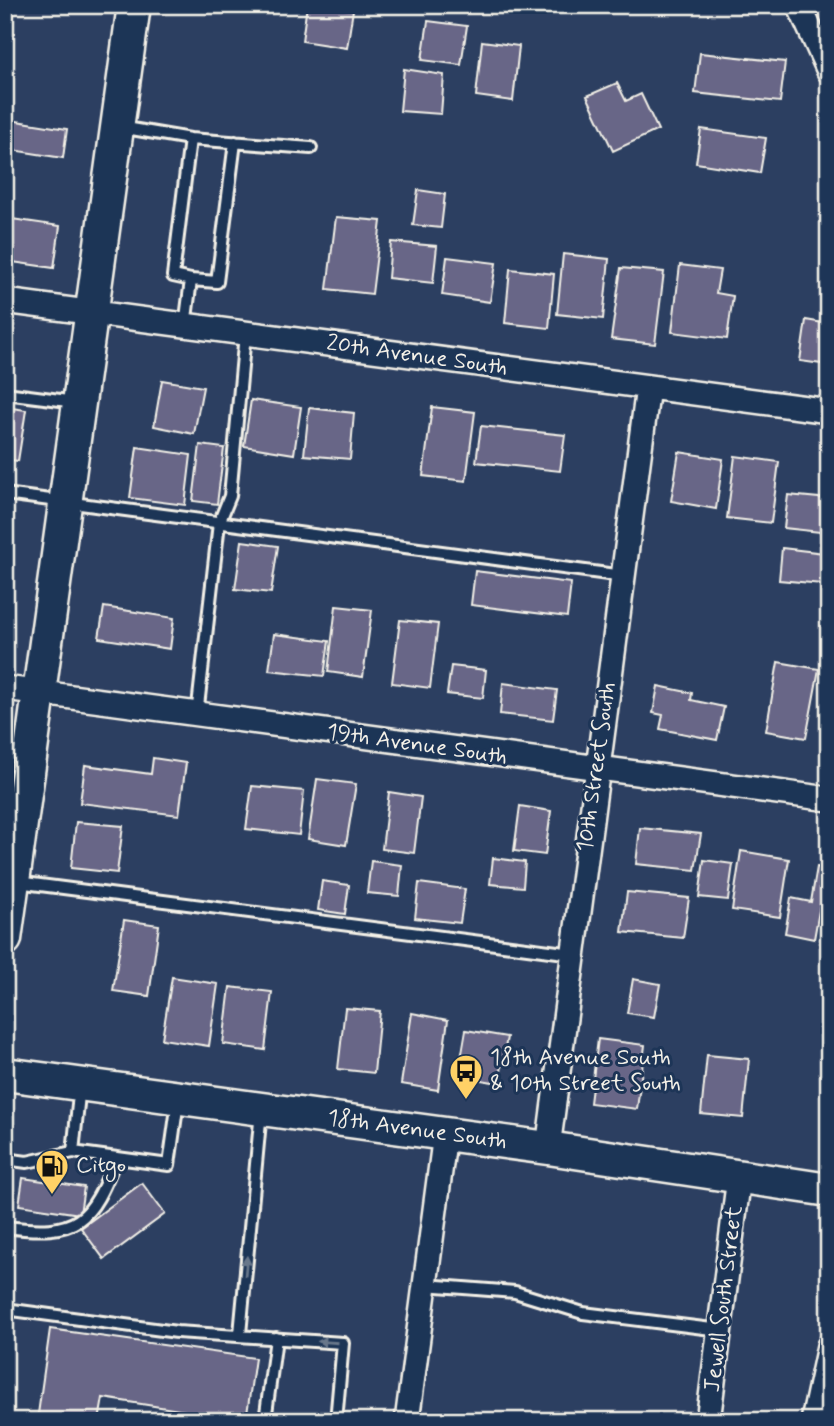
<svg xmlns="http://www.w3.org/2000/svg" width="834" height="1426" font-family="Mynerve,sans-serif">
<rect width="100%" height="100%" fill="#2c3f61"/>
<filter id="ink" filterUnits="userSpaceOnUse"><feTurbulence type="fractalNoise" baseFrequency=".0143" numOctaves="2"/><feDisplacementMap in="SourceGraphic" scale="14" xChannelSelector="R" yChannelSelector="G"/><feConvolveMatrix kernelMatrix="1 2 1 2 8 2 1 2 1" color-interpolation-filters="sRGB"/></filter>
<g filter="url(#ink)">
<path fill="#686687" stroke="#f4f1e8" stroke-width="2" d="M307,5l46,5 -6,38 -45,-7z
M428,21l39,5 -6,39 -39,-5z
M482,41l37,5 -6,55 -37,-5z
M700,53l85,9 -5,40 -85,-9z
M404,69l40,6 -3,39 -41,-3z
M617,83l9,18 15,-7 17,36 -45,21 -26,-55z
M10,120l57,9 -4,29 -57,-9z
M701,129l65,9 -6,35 -64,-10z
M418,190l27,4 -4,34 -28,-3z
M336,217l45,4 -9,73 -45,-5z
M5,218l55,8 -6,42 -49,-7z
M391,242l46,4 -4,37 -45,-5z
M563,254l46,5 -6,60 -46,-5z
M447,257l49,6 -6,39 -48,-7z
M680,265l40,5 -4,23 17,3 -6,43 -55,-7z
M621,268l43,4 -9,72 -44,-5z
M510,269l44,5 -5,54 -44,-5z
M806,320l23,4v41l-29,-4z
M162,380l41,7 -9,47 -40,-8z
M251,400l50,7 -7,47 -50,-8z
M5,407l21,3 -8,51 -13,-2z
M432,407l43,5 -9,69 -43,-5z
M309,408l45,5 -4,46 -46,-4z
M481,426l84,9 -5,36 -84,-9z
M200,445l24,3 -7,56 -24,-3z
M137,447l54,8 -6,50 -55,-7z
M679,452l44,7 -7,50 -45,-8z
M735,456l44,6 -8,61 -44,-5z
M788,495l41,4v34l-45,-5z
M5,511l6,1 -6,35z
M242,541l36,5 -7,47 -36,-4z
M782,548l42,5 -2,31 -43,-4z
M475,571l96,12 -4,34 -96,-12z
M336,606l36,4 -9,67 -35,-5z
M104,607l70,11 -4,31 -71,-11z
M400,620l38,4 -8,64 -38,-5z
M274,634l55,7 -5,35 -55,-6z
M778,662l41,7 -13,69 -40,-7z
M451,666l35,4 -3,28 -36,-4z
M503,683l54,7 -4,30 -53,-6z
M658,686l34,7 -1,7 33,7 -7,33 -57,-11 3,-14 -10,-2z
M153,758l33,5 -7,52 -99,-12 5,-38 66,9z
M317,779l39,5 -10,61 -38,-6z
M252,786l52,5 -5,44 -53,-6z
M389,792l32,5 -7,56 -32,-4z
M520,806l31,5 -6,44 -31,-4z
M76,822l47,4 -6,47 -46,-5z
M640,828l61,6 -6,36 -59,-6z
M741,851l48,8 -9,58 -48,-7z
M493,858l32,4 -2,25 -33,-3z
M704,860l29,4 -5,36 -29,-3z
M371,861l31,4 -3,31 -32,-3z
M817,867l12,2v37l-9,-1 -6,34 -29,-6 6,-35 20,4z
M322,881l27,4 -4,29 -27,-4z
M419,883l46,6 -5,34 -45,-5z
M627,892l62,6 -6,40 -61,-6z
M124,920l35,5 -10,71 -36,-5z
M172,977l46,7 -9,62 -47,-7z
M633,979l27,5 -6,33 -27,-4z
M230,987l42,5 -7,58 -42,-6z
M345,1008l35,3 -6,62 -36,-4z
M412,1013l36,7 -10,70 -37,-6z
M466,1030l41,7 -8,46 -41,-7z
M598,1039l47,6 -8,64 -47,-6z
M707,1055l42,4 -6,59 -42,-4z
M23,1178l61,9 -4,27 -61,-9z
M142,1183l23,31 -61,45 -23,-31z
M50,1329l205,29 -9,63h-61l1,-10 -83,-13 -4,23h-62z
M271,1413l40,8h-41z"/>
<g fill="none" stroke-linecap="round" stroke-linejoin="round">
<defs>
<path id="lane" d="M120,127l70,12 -17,137 18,4 -6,46
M190,139l121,9
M191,280l26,2 18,-140
M5,393l71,9
M5,494l618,82
M197,715l22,-192 11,-27 15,-162
M17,882l556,72
M73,1152l7,-67
M5,1159l22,3 46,-10 96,13 9,-64
M5,1227c74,9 85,-4 111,-69
M425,1285l90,7 68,21 137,17
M5,1309l172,23 166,11 -7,78
M240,1334l21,-223
M265,1421l11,-83"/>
<path id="street" d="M799,5l30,66
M5,301l824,110
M5,688l824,111
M548,1148l100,-761
M407,1421l38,-287
M708,1421l31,-244
M813,1421l16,-75"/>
<g id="secondary">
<path d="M5,939l129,-934"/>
<path id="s1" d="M5,1074l543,74 281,42"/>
</g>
</defs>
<use href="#lane" stroke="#f4f1e8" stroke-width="16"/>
<use href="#street" stroke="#f4f1e8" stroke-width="28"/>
<use href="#secondary" stroke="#f4f1e8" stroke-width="37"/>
<use href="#lane" stroke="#1d3557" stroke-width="10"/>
<use href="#street" stroke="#1d3557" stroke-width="23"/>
<use href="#secondary" stroke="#1d3557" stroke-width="32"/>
</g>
<defs><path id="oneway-solid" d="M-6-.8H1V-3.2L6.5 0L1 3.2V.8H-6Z" transform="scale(1.75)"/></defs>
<g fill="#68778a">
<use href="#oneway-solid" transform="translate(246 1266) rotate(-85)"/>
<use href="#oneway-solid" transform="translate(328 1342) rotate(-176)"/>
</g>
</g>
<defs>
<symbol id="bus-pin" viewBox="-11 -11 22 30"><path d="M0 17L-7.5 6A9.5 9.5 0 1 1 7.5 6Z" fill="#ffd166" stroke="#1d3557"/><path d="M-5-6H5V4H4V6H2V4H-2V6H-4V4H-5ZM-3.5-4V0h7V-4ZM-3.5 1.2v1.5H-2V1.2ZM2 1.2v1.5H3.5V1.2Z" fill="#111"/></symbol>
<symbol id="fuel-pin" viewBox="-11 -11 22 30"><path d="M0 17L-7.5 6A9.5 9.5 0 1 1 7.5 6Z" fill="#ffd166" stroke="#1d3557"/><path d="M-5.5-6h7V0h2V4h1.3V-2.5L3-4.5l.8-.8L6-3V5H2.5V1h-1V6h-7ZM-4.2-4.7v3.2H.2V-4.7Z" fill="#111"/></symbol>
</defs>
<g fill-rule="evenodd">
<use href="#bus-pin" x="447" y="1052" width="38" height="52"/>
<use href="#fuel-pin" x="33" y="1147" width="38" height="52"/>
</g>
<g text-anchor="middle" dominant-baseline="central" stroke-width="6" stroke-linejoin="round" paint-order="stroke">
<g font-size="23" fill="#f4f1e8" stroke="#1d3557">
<text transform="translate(417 356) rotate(8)">20th Avenue South</text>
<text transform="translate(417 745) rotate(8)">19th Avenue South</text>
<text transform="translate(597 767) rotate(-82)">10th Street South</text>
<text stroke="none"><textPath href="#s1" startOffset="416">18th Avenue South</textPath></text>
<text transform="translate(724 1299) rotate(-83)">Jewell South Street</text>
</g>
<g font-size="23" fill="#f4f1e8" stroke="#1d3557" text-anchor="start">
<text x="490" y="1058">18th Avenue South<tspan x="490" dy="26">&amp; 10th Street South</tspan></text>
<text x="76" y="1166">Citgo</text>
</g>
</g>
<rect width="834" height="1426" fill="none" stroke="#1d3557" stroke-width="28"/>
<rect x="14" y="14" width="806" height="1398" fill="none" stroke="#f4f1e8" stroke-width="2.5" filter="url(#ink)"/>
</svg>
